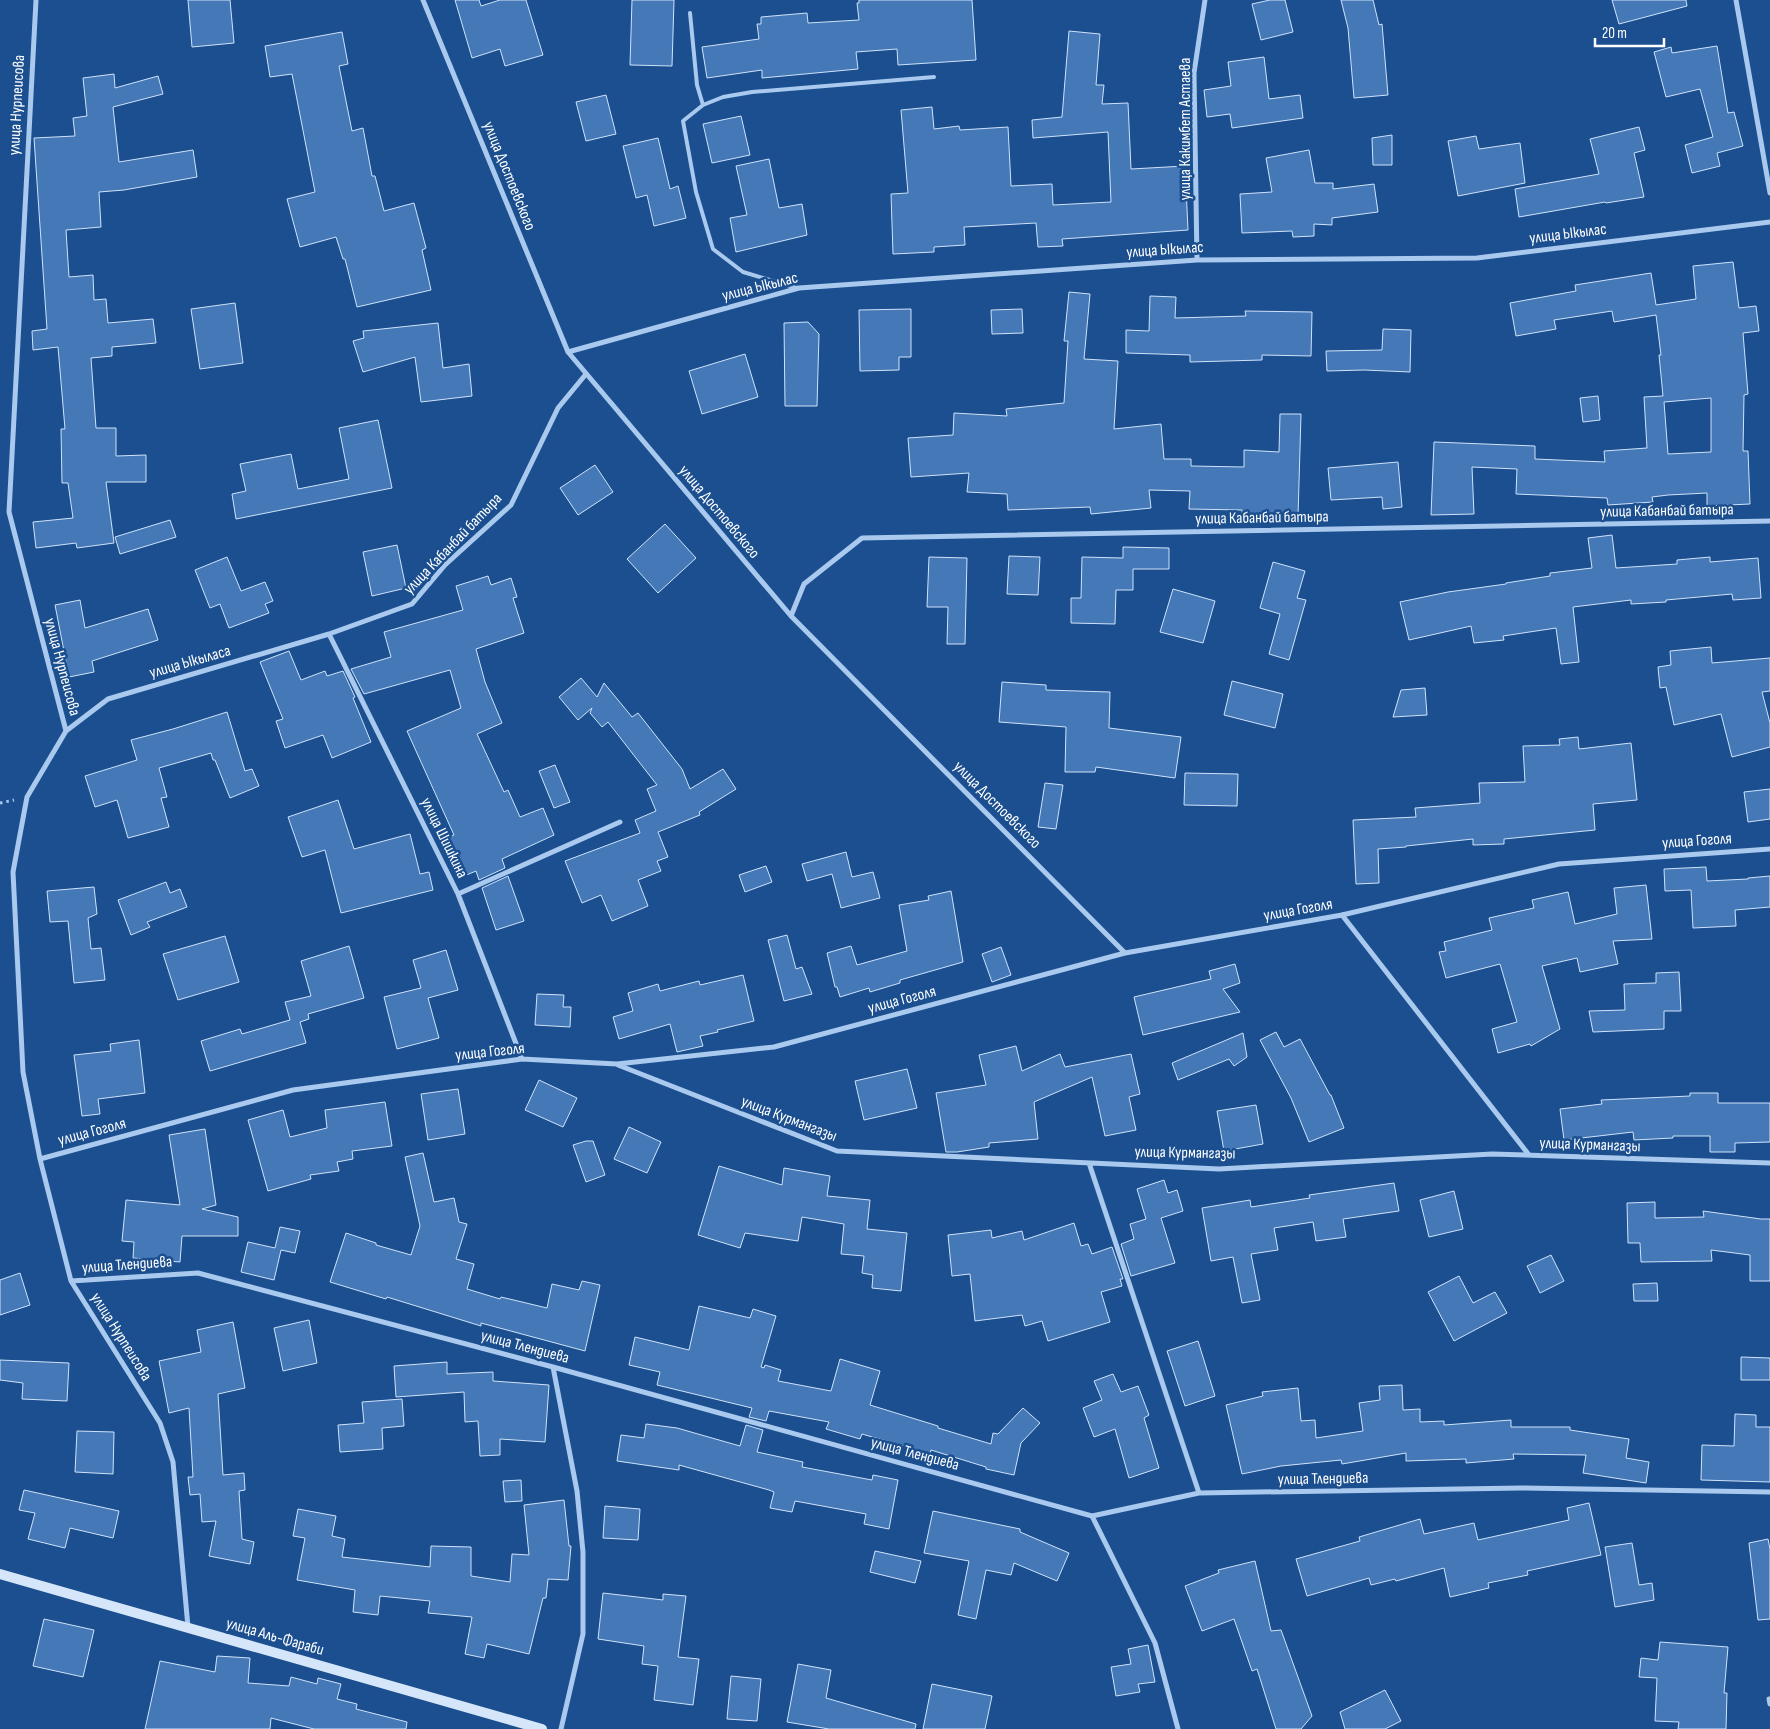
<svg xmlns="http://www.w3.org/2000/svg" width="1770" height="1729" font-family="'Sofia Sans Condensed',sans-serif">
<rect width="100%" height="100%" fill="#1b4f8f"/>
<path fill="#4478b7" stroke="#cfe3fa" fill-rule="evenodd" d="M188,0h42l4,43 -42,4z
M455,0h24l2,6 19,-6h26l17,55 -38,11 -5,-17 -28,9z
M632,0h42l-2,66 -42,-1z
M859,0h113l4,60 -78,5 -1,-16 -41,3 2,17 -96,9v-8l-55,8 -5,-31 57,-8 -2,-15h4v-7l46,-4 1,10 51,-3 -2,-17h2z
M1270,0h15l8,32 -32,8 -9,-36z
M1341,0h32l6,25 3,-1 6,71 -34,3 -6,-70z
M1612,0h74l1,6 -68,18z
M1069,31l31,3 -4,51h8l-2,19 26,-1 3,66 54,-3 3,64 -126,9 1,7 -25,1 -2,-24 -72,4 1,18 -31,2v5l-41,2 -2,-60 17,-1 -7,-83 31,-3 2,22 25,-3 1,4 48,-3 3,59 41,-2 1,21 58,-3 -3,-70 -75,6 -1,-18 30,-3z
M342,32l6,32 -9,2 13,65 11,-3 9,48h3l9,35 30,-8 12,45 -4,2 9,40 -74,17 -12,-48h-2l-7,-22 -36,10 -13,-48 28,-7 -23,-118 -22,3 -5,-31z
M1717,46l11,67 6,-1 9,34 -26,7 3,13 -28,7 -7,-28 28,-8 -13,-48 -34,8 -12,-45 17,-5 1,6z
M1264,57l5,42 31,-4 3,23 -71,10 -2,-14 -23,3 -3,-27 27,-4 -3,-24z
M114,74l1,14 43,-12 5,18 -50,13 6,55 74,-12 4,27 -73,13 -25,2 2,35 -35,3 3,47 24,-2 1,25 12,-1 2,24 45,-4 3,24 -44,4v9l-21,2 5,70h20v28l30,-1v27h-40l8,61 -37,5 -1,-5 -40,5 -3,-26 40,-4 -5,-35h-6l-1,-54h4l-7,-82 -25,3 -1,-19 15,-2 -13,-191 41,-2 -2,-18 14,-2 -4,-38z
M606,95l10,39 -30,7 -10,-39z
M741,116l9,39 -38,8 -9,-39z
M1639,127l6,23 -11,3 10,44 -38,6 -1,-1 -86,15 -4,-28 84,-15 -9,-35z
M1392,135v30h-19l-1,-27z
M1476,136l3,13 41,-6 5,40 -67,13 -10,-55z
M658,138l12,51 8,-3 8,32 -32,8 -7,-31 -11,3 -13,-52z
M1309,150l6,33h18v6l41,-5 4,28 -46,6v7l-18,-1v12l-21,1 -1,-6 -50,2 -2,-39 32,-2 -6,-34z
M769,159l10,49 23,-4 5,31 -71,17 -6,-34 17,-3 -11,-49z
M1733,262l6,46 17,-2 3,25 -16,2 5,61 -4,1 -1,56h5l2,53 -43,2v-13l-39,2 -16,2 1,5 -45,3 -1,-7 -91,-4 1,-25 -45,-2 2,47 -43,1 3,-73 101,4v13l70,3 -1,-11 43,-3 -3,-51 19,-1 -4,-41h2l-5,-40 -42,7 -2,-11 -58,9 2,9 -40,7 -6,-33 66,-12 -1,-6 76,-12 5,32 40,-6 -3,-33zM1711,398v54l-43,2 -4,-52z
M1069,292l21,2 -6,65 34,2 -4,68 47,-5 3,35h27v7l53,1v-17l35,2 1,-38h21l-3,103 -56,-2v-5l-53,-1 1,-18 -41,-1 2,18 -60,6 -1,-7 -82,3 -1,-16 -40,-2 2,-19 -58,4 -3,-39 45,-3 1,-22 53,3 -1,-7 58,-6 4,-62h-4z
M1150,296l26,1 -1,21 71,-2 -1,-5 67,1 -1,44 -49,-1v5l-72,2v-7l-64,-2v-23l23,1z
M235,303l8,60 -43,6 -9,-60z
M911,309v48h-12v13l-39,1 -1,-61z
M1022,309l1,24 -31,1 -1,-24z
M808,322l11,12 -2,72h-32l-1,-83z
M438,323l5,45 26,-4 3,32 -51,6 -6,-45 -52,15 -10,-31 11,-3 -1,-7z
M1383,329l28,1 -1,42 -46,-2 -37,1 -1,-20 56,-1z
M745,354l13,43 -56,17 -13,-43z
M1598,396l2,24 -17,2 -3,-24z
M378,420l14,68 -156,31 -4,-25 14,-3 -6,-27 51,-10 7,35 51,-10 -10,-51z
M1398,462l4,45 -19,2 -1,-12 -51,3 -3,-32z
M595,465l18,27 -35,23 -18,-27z
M170,520l6,17 -56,17 -5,-17z
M665,524l31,34 -38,35 -31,-34z
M1612,535l4,33 61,-4v-4l33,-3v5l48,-4 3,40 -28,2 -1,-6 -66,6v2l-35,2v-4l-58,7 6,55 -18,2 -5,-36 -53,8 1,4 -30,3 -3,-17 -62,14 -9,-38 48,-10 58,-8v-1l44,-7v-3l42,-5 -4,-30z
M397,545l9,43 -34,8 -9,-44z
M1123,547l46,1v21h-36v21h-17l-1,34 -44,-1v-25h10l1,-41 41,1z
M1009,556l31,1 -2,38 -31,-1z
M227,557l14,34 24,-9 8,19 -8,3 4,9 -40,15 -9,-24 -10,4 -15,-38z
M929,557l38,1 -2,86h-18l1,-37h-21z
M1273,562l32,9 -8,27 9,2 -17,60 -20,-6 11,-40 -20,-6z
M488,576l3,9 20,-7 6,19 -4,1 11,35 -48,16 9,33 17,41 -25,11 27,58 4,-2 12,27 23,-9 11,27 -52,24 3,9 -26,12 -3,-9 -12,5 -17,-38 7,-3 -47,-104 54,-23 -11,-38 -86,24 -13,-25 40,-12 -7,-25 79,-22 -7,-24z
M1173,589l42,12 -12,42 -43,-11z
M80,600l5,28 63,-19 10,31 -66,21 2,11 -25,5 -14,-72z
M1711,647l1,16 58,-5v33l-8,1 8,31v24l-38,10 -11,-43 -47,11 -8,-38 -6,1 -2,-21 13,-2 -1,-14z
M289,651l12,29 24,-9 2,5 16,-5 12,26 -2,1 18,44 -39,16 -9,-23 -38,13 -9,-27 7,-2 -23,-57z
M581,678l16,19 7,-14 28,34 6,-4 44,56 8,20 33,-20 13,20 -37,23 1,3 -42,17 10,25 -11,4 4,10 -23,9 10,26 -36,15 -11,-26 -19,8 -17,-42 75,-28 -5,-13 21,-9 -9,-22 10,-4 -49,-63 -6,5 -12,-14 2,-5 -14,12 -19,-23z
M1232,681l51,13 -8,34 -51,-13z
M1002,682l44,3v5l64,2 -1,36 72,9 -6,41 -79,-11 -1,5h-30l1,-45 -67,-5z
M1425,688l2,27 -34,2 8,-27z
M227,712l18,59 7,-2 7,17 -29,12 -15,-38h-2l-2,-7 -52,15 8,29 -6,1 8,29 -41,11 -11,-38 -22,7 -10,-31 52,-16 -6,-20 42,-11z
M1578,737l1,12 52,-6 6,57 -44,4 2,26 -91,9v5l-31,1v-6l-67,7v1l-28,2 1,34 -23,1 -3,-64 63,-3 -1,-9 65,-5 -1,-20 46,-1 -2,-36 37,-1 -1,-6z
M555,765l15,37 -16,6 -15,-37z
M1185,773l53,1 -1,32 -53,-1z
M1045,783l18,2 -7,44 -18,-2z
M1770,789v30l-22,3 -4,-30z
M338,800l16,49 56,-15 10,40 9,-2 4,18 -92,23 -16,-63 -23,7 -14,-40z
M846,852l6,25 21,-5 7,26 -39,10 -9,-34 -25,7 -5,-17z
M766,866l6,16 -27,10 -6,-17z
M1706,867l1,14 41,-2v-1l22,-2v31l-35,3 1,16 -43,2 -2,-38 -26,1 -1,-22z
M508,876l16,45 -28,9 -14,-42z
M166,882l4,11 10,-4 7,18 -40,15 3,5 -19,8 -13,-35z
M1646,885l6,54 -39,2 5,23 -38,8 -3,-14 -35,8 18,63 -29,17 -1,-2 -32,9 -6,-24 25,-7 -17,-58 -54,14 -7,-26 7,-1 -2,-9 48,-12 -3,-12 45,-10 -2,-8 36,-8 7,32 42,-10 -3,-26z
M94,887l3,27 -9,4 3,31 10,-1 4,32 -31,3 -6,-62 -18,1 -3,-31z
M951,891l12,71 -63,18v3l-30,9 -1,-4 -29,9 -3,-10h-2l-8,-34 24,-7 6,19 50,-14 -8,-46 30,-5 -1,-4z
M787,935l9,34 6,-2 10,27 -28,7 -16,-61z
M225,936l14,46 -61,18 -15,-46z
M349,946l15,52 -56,16 1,5 -9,3 6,21 -96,28 -9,-30 39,-12 2,5 48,-14 -5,-18 26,-6 -10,-35z
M1001,947l10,28 -19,7 -10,-28z
M446,950l12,40 -30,8 11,40 -42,11 -13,-52 37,-9 -8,-28z
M1235,964l5,19 -17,6 17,23 -97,23 -9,-38 77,-18 -2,-8z
M1679,972l2,39h-17v18l-71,3 -4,-21 36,-1 -1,-26 32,-1v-10z
M743,975l11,46 -37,9 1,2 -18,4 3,10 -26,6 -7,-28 -51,15 -6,-22 20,-6 -5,-18 30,-9 2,7 39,-10 1,4z
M537,994l27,1 -1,12h8l-1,20 -35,-2z
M1276,1032l8,15 16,-8 30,56h1l13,33 -35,14 -18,-44 -31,-58z
M1243,1033l4,24 -13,9 -5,-7 -51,21 -6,-17z
M139,1040l6,53 -47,6 2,15 -18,2 -8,-61 37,-4 -1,-7z
M1016,1046l6,25 38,-17 5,13 66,-13 9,40 -11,3 7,33 -31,6 -13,-59 -58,25 4,37 -49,4v4l-32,5h-11l-10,-59 50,-8 -7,-30z
M907,1069l10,39 -53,12 -9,-39z
M539,1080l38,18 -14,29 -38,-17z
M458,1089l7,45 -37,6 -7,-46z
M1690,1093h28v10h52v39l-35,1v9h-25v-16h-37v2l-39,2 -1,-8 -69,8 -4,-31 42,-5 -1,-4 89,-4z
M385,1102l7,44 -40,5 1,8 -16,3 2,9 -29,4 1,4 -43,12 -20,-71 35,-10 7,27 37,-9 -2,-18z
M1256,1105l7,39 -39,7 -7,-40z
M629,1127l32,15 -14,31 -33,-14z
M205,1129l11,76 -14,4 36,8v19h-56l-2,26 -47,-4 1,-16 -12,-1 4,-41 54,5 -11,-70z
M586,1141h7l12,34 -19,7 -13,-37z
M423,1153l11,49 20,-4 5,24 8,2 -11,35 18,5 -7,25 33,10 1,-2 46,11 5,-24 27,6 3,-9 18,4 -15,66 -104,-28v3l-94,-29 -1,2 -56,-17 16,-49 30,10v2l35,10 9,-29 -15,-69z
M719,1166l63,19 2,-17 46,8 -3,20 43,4 -3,29 40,4 -6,58 -29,-3 1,-13 -11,-2 2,-17 -23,-2 3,-30 -42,-7 -4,24 -53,-8 -5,15 -42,-13z
M1164,1180l4,13 9,-3 6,21 -22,7 14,45 -44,13 -10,-32 13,-5 -4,-15 16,-5 -9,-30z
M1394,1183l5,28 -56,8 3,18 -30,4 -3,-19 -39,6 4,22 -27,4 9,46 -18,3 -9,-46 -22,4 -9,-53 48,-8 1,7 59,-9 -1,-3z
M1454,1191l9,38 -34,8 -9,-37z
M1655,1202v16l49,-1 -1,-6 58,8h9v62h-20v-26l-39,-5 1,11 -71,1 -1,-19h-12l-1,-40z
M1074,1223l7,23 7,-2 4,10 20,-7 11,32h-3l2,7 -21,6 9,30 -62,19 -6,-20 -17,5 -3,-11 -47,6 -5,-47 -18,2 -4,-41 43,-5 1,8 30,-7 2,9z
M280,1227l20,4 -5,22 -14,-3 -7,30 -33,-8 7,-30 27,6z
M1551,1255l13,26 -24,12 -13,-27z
M20,1273l10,32 -30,10v-35z
M1459,1276l14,27 22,-11 12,21 -53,28 -26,-49z
M1657,1283l1,18h-24l-1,-17z
M699,1306l51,12 3,-9 23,7 -15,51 3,1 1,-3 16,5 -3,11 53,10 9,-32 40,12 -10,34 68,21v2l53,16 2,-11 5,1 25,-26 17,15 -19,20 -7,32 -28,-6v-2l-55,-17 -1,4 -68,-20 -2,5 -34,-10 3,-7 -60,-11 -3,10 -17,-4 3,-9 -95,-23 3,-13 -31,-7 6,-28 54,13z
M309,1320l8,43 -34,8 -9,-43z
M233,1322l12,66 -27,6 5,81 21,-2 1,17 -6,1 3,48 12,3 -4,22 -41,-8 7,-35 -14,1 -2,-28 -10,1 -2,-18h5l-4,-69 -20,5 -10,-52 42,-9 -4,-22z
M1198,1341l17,55 -30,10 -18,-55z
M1741,1357l29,1v22h-29z
M0,1360l69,3 -2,38 -45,-2 1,-16 -23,-3z
M447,1362v12l46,-2v9l56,4 -4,57 -45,-3v16l-20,1 -2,-35 -13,1 -1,-30 -68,5 -2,-31z
M1113,1374l8,18 17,-6 11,29 -5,3 15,50 -30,10 -14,-49 -21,8 -11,-29 19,-8 -8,-19z
M1402,1385l1,25 17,-1v13l24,-1v4l67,-5v7h59v3l59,9 -3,19 23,4 -3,21 -63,-10 3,-18 -73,-1 1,5 -48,4v-4l-60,2v-8l-64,11 -1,-4 -60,6 -39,8 -16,-69 37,-9 -1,-4 36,-4 3,33 14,-1 1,18 47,-7 -4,-28 21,-3 -1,-14z
M402,1399l2,27 -22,2 1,21 -43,3 -2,-27 26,-2 -2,-21z
M1735,1414l21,1v12h14v55l-69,-2 1,-35 32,1z
M646,1424l31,4 63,18 6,-21 17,5 -6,22 46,10 -1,5 70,13 1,-5 25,5 -9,49 -25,-5 2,-10 -71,-13 -3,11 -22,-4 4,-16 -5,-2 -90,-25v5l-62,-9 4,-26 23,3z
M77,1431l37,1 -1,42 -38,-2z
M521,1480l1,21 -17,1 -2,-21z
M24,1490l95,21 -6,27 -43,-10 -5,20 -37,-9 7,-26 -16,-3z
M564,1500l5,46h2l-3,34 -20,-1 -2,19h-3l-14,56 -42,-10 -3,14 -19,-4 7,-37 -44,-4 2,-12 -50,-5 -2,19 -25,-3 2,-22 -58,-10 8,-42 -12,-2 5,-27 38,7 -4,20 13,3 -3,18 88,10 1,-21 40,1v29l39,6 2,-28 17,1 -5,-50z
M1589,1503l12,52 -74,16 1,4 -40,8 1,5 -39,9 -6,-29 -48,13 -1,-2 -24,6 -2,-7 -62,18 -11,-37 64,-18 -1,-4 61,-18 4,15 50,-11 4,17 91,-20 -2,-12z
M605,1506l35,3 -2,31 -35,-2z
M933,1511l87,18v3l49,21 -12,28 -43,-18 -3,12 -25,-5 -10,49 -18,-4 11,-54 -45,-8z
M1768,1539l2,10v70l-12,1 -9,-77z
M1632,1543l7,42 13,-2 2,17 -39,7 -10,-60z
M875,1551l46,10 -6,22 -45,-11z
M1255,1561l16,70 10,-1 31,86 -11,13h-25l-19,-60 -5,2 -18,-52 -32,12 -17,-45 34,-13 -1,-3z
M603,1593l60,7v-6l23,2 -8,61 21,2 -6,46 -39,-5 4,-34 -16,-2 2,-18 -46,-7z
M44,1619l50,11 -11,47 -50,-11z
M1660,1642l68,5 -4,46h3l-1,36h-48l1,-7 -24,-1 2,-43 -18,-1 2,-19 17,2z
M1148,1645l7,37 -17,2 2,8 -24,4 -5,-29 20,-3 -3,-15z
M217,1656l33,2 -2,25 41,3 2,-9 26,7 1,-6 23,6 -4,15 20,5 -1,5 51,13 -1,7h-92l-43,-11 -1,11h-125l15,-68 55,11z
M798,1664l33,6 -5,28 90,26 -1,5h-86l-42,-7z
M731,1676l30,3 -4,42 -30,-2z
M932,1684l60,12 -7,33h-62z
M1385,1690l16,31 -16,8h-40l-5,-17z"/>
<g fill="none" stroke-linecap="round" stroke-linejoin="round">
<path stroke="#a9c9ee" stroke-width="3" stroke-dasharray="2.5 4" stroke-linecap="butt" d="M0,803l14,-3"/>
<path stroke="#a9c9ee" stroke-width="4" d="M690,13l7,72 6,20
M797,288l-54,-16 -30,-23 -17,-57 -13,-71 20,-16 20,-8 29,-5 182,-15"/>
<path stroke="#a9c9ee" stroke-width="5" d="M36,0l-27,512 57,219 -39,66 -14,75 10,200 17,87 31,122 89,142 13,39 15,165
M423,0l145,352 223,264 334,337
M1736,0l34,193
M1197,260l-3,-187 11,-73
M568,352l231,-64 398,-28 280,-2 293,-36
M791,616l13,-32 58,-46 908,-17
M329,634l129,260 64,165
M66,731l42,-32 221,-65 83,-30 33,-39 66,-60 47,-97 28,-34
M458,894l162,-72
M1342,915l187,240
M618,1065l219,86 382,18 273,-15 278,9
M40,1159l253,-69 229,-31 95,5 157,-17 351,-94 217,-38 217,-51 211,-15
M1089,1163l110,330
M71,1281l127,-8 355,94 539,149 107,-23 322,-5 249,4
M553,1367l24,124 6,61v82l-22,95
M1092,1516l63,127 23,86
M1769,1699l1,5"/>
<path stroke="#d6e6fa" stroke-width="10" d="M0,1574l542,155"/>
</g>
<g text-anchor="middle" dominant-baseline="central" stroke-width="5" stroke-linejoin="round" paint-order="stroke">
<g font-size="16" fill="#fff" stroke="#1b4f8f">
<text transform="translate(17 105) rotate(-87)">улица Нурпеисова</text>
<text transform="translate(1185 129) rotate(-90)">улица Какимбет Астаева</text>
<text transform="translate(509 176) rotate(68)">улица Достоевского</text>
<text transform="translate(1568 234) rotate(-7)">улица Ыкылас</text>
<text transform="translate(1165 250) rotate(-4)">улица Ыкылас</text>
<text transform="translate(760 287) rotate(-14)">улица Ыкылас</text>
<text transform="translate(1667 511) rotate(-1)">улица Кабанбай батыра</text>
<text transform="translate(719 512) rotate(50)">улица Достоевского</text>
<text transform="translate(1262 518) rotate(-1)">улица Кабанбай батыра</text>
<text transform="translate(453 544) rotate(-46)">улица Кабанбай батыра</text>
<text transform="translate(190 662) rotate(-16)">улица Ыкыласа</text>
<text transform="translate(62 667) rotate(75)">улица Нурпеисова</text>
<text transform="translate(997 805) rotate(45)">улица Достоевского</text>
<text transform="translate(444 838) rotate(64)">улица Шишкина</text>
<text transform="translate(1697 841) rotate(-4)">улица Гоголя</text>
<text transform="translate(1298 910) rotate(-10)">улица Гоголя</text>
<text transform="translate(902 1000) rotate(-15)">улица Гоголя</text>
<text transform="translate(490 1052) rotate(-6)">улица Гоголя</text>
<text transform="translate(789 1119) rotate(21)">улица Курмангазы</text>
<text transform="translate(92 1132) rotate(-15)">улица Гоголя</text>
<text transform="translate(1590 1145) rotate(2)">улица Курмангазы</text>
<text transform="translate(1185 1153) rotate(1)">улица Курмангазы</text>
<text transform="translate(127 1265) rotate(-4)">улица Тлендиева</text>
<text transform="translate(121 1337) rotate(58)">улица Нурпеисова</text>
<text transform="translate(525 1347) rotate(15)">улица Тлендиева</text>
<text transform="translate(915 1454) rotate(15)">улица Тлендиева</text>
<text transform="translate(1323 1479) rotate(-1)">улица Тлендиева</text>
<text transform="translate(275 1637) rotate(16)">улица Аль-Фараби</text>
</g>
</g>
<path d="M1595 38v8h69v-8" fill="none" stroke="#ffffff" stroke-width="2.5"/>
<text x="1602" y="38" font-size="15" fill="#ffffff" stroke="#1b4f8f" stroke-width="4" paint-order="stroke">20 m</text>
</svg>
